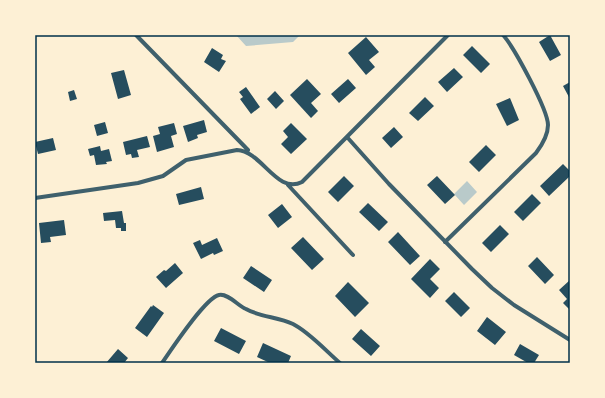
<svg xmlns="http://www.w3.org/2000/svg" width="605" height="398" font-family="Helvetica,sans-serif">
<rect width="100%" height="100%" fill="#fdf0d5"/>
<path fill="#b9caca" d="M236,35h64l-7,7 -47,4z
M467,181l10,11 -13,13 -10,-11z"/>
<path fill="#264d5e" d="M550,35l11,20 -11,6 -11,-19z
M366,37l13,15 -10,8 6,7 -9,8 -18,-22z
M472,46l18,18 -9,9 -18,-18z
M212,48l11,7 -2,4 5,2 -7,11 -15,-10z
M454,68l9,9 -16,15 -9,-10z
M124,70l7,25 -13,4 -7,-26z
M307,79l14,15 -10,9 7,8 -7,7 -21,-23z
M348,79l8,9 -17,15 -8,-9z
M570,82v17l-7,-13z
M246,87l14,20 -9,7 -11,-15 3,-2 -4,-5z
M74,90l3,9 -7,2 -2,-9z
M275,91l9,10 -8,8 -9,-10z
M425,97l9,9 -16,15 -9,-8z
M510,98l9,22 -12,6 -11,-22z
M204,120l3,12 -10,3 1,3 -10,4 -5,-16z
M105,122l3,11 -11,3 -3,-11z
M174,123l3,11 -6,2 3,11 -17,5 -4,-16 7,-2 -2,-7z
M291,123l16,16 -16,15 -10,-10 7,-7 -5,-6z
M394,127l9,10 -12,11 -9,-10z
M147,136l3,11 -13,3 2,7 -7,1 -1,-4 -5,1 -3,-13z
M53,138l3,12 -18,4 -3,-12z
M486,145l10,10 -17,17 -10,-10z
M100,146l1,5 8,-2 3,12 -6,1 1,2 -11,1 -2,-10 -4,1 -2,-7z
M563,164l7,7v5l-21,20 -9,-10z
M344,176l10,10 -16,16 -10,-10z
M437,176l18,19 -10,9 -18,-19z
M201,187l3,12 -25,6 -3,-11z
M532,194l9,9 -18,18 -9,-9z
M368,203l20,19 -9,9 -20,-19z
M282,204l10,13 -14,11 -10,-13z
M122,211l2,12h2v8h-5v-3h-5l-1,-8 -11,1 -1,-8z
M64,220l2,15 -16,2 1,5 -10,1 -2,-20z
M500,225l9,9 -18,18 -9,-9z
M398,232l22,24 -10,9 -22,-23z
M303,237l21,22 -12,11 -21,-22z
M217,238l6,13 -9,4 -1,-2 -12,6 -8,-16 7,-3 2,5z
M537,257l17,18 -9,9 -17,-18z
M430,259l10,10 -10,10 9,9 -9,10 -19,-19z
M175,263l8,10 -17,15 -10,-11 8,-7 2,1z
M251,266l21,14 -8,12 -21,-14z
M570,280v30l-7,-7 4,-4 -8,-9z
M348,282l21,21 -14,14 -20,-21z
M454,292l16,16 -9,9 -16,-16z
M153,305l11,8 -17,24 -12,-9 16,-22 1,1z
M487,317l19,15 -11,13 -18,-14z
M221,328l25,13 -7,13 -25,-13z
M361,329l19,17 -9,10 -19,-17z
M263,343l28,13 -3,7h-18l-13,-6z
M520,344l19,11 -5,8h-6l-14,-8z
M118,349l10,9 -4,5h-18z"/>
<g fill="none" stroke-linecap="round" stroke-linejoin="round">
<path stroke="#3f606c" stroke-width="4" d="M136,35l112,115
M347,137l42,47 83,85 20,19 22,17 56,35
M288,185l65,70
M35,198l103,-15 25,-7 23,-16 51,-10c25,1 40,45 65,32l146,-147
M445,242l91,-89c6,-8 12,-17 12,-28 0,-15 -34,-78 -45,-90
M162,363c9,-13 43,-65 57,-68 9,-2 19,11 27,14 14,8 32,8 47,15 16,8 33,27 47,39"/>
</g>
<rect width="605" height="398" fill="none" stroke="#fdf0d5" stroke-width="72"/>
<rect x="36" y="36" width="533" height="326" fill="none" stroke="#003049" stroke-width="1.5"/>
</svg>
